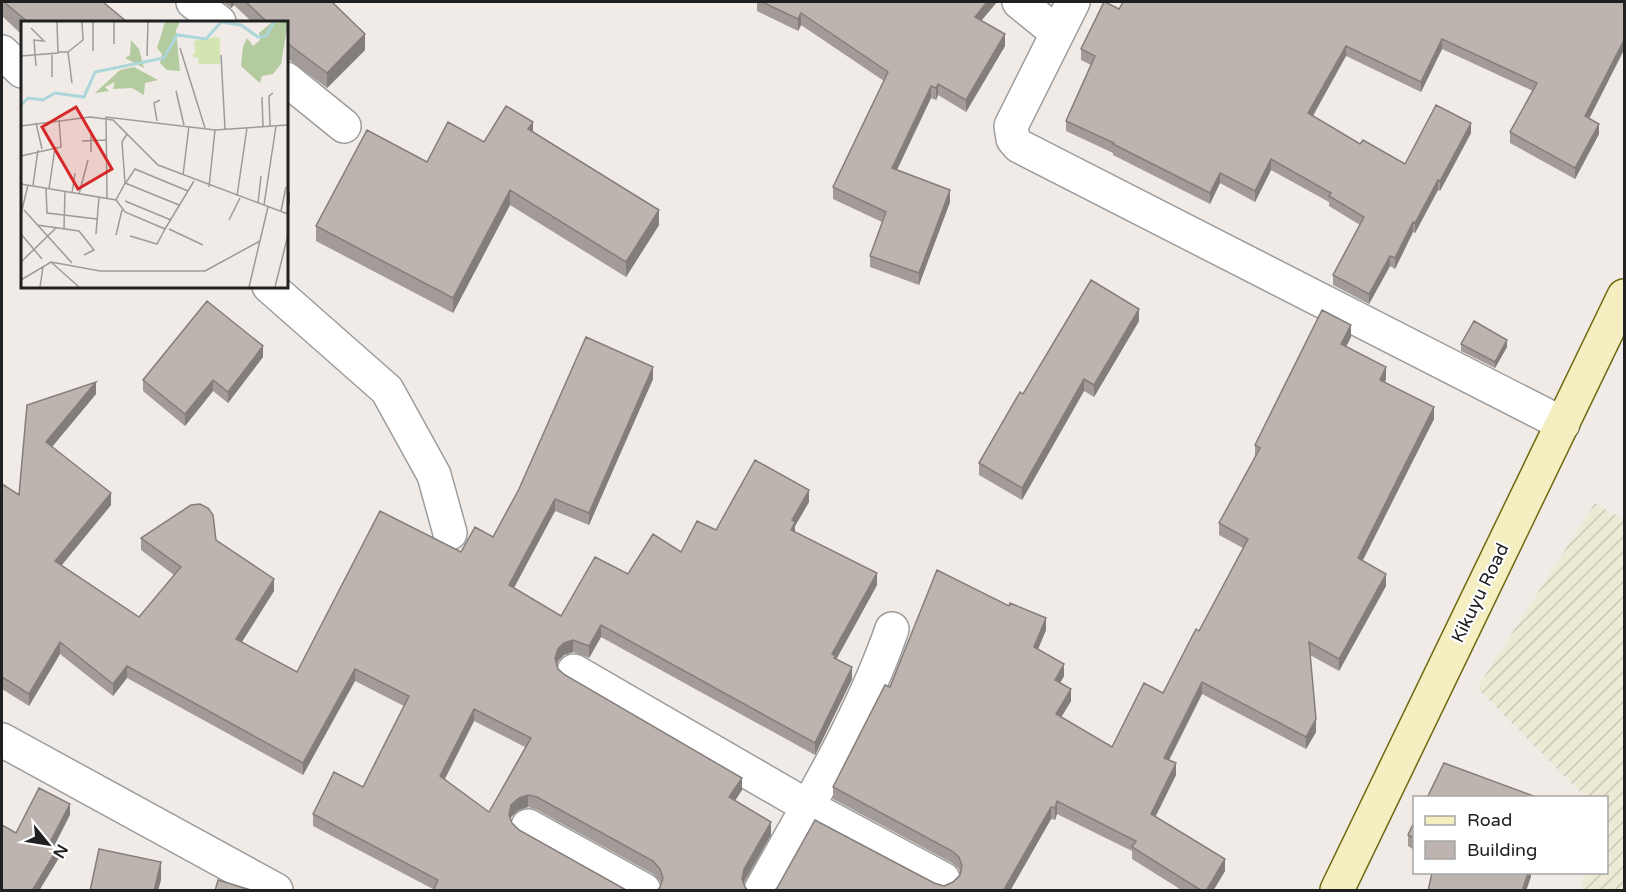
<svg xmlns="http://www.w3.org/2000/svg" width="1626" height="892" font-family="'Varela Round',sans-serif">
<defs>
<pattern id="farmland-furrows" width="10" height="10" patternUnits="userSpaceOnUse" patternTransform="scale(1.5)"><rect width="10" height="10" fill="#ecead5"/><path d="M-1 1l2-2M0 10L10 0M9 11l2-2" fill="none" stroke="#cac8b7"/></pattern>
</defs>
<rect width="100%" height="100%" fill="#f0ebe7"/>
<path fill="url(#farmland-furrows)" d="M1595,503l29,17v370h-44l6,-17 20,-1v-74l-21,-1 -108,-109z"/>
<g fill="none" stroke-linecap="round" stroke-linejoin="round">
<defs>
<path id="street" d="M193,2l26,20
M1019,2l37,30
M1073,2l-62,124 2,13 6,7 544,278
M2,52l20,19
M286,79l58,47
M269,286l118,104 47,85 16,58
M574,671l233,135 136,73
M2,740l274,150
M528,826l116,64
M761,890c47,-85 99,-169 131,-261"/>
<path id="secondary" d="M1337,890l287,-594"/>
</defs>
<use href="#street" stroke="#9d9d9d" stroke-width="36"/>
<use href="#secondary" stroke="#6e690f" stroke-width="36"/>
<use href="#street" stroke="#fff" stroke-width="33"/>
<use href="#secondary" stroke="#f4eec1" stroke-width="33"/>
</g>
<path fill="#a39b97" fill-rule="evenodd" d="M2,2h101l24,20h-105v13l-20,-19z
M223,2h109l33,48 -38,38 -36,-27 -5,-4v-35h-34l-18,-17 -3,3z
M757,2h240l-16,19 24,25 -39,66 -28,-17 -2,5 -5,-2 -34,72 53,32 -31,83 -49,-18v-11l12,-34 -49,-23v-12l51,-106 -83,-56 -3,6 -41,-20z
M1624,2l-35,117 10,15 -24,45 -65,-36v-11l23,-41 -91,-42 -21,43 -75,-36 -33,60 47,28 45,20 66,-31 -31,58 -2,-1 -23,43 -2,-1 -18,37 -5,-3 -21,38 -36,-19v-10l27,-50 -31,-19v-4l-58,-32 -16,32 -35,-19 -10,21 -97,-49v-2l-47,-22v-10l25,-56 -10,-5v-11l38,-40z
M533,131l126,94 -33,52 -116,-72 -57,108 -137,-72v-15l111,-64 57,-20z
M1139,321l-45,76 -10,-6 -62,109 -43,-25v-12l44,-69z
M1351,337l-5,10 40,32 -1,3 49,37 -72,142 24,25 -47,85 -29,-16 6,77 -10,17 -104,-55 -33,66 7,15 -21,41 70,55 -12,20h-30l-51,-32v-8l-75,-37 -2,6 -4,-1 -41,72h-236l160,-8 10,3 9,-4 7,-7 -1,-6 -7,-6 -119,-64v-12l57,-100 156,-57 -8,19 26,27 -4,7 11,18 -10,16 51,30 51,-54 36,-62 44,-83 -24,-13v-12l36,-66v-12z
M1461,344l46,3 -12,21 -34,-17z
M263,357l-35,46 -15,-12 -28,35 -42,-35v-11z
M653,379l-64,146 -34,-14 -41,77 47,28 67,-42 53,-22 35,-22 93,-28 -14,24v6l82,53 -41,74 16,20 -37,76 -214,-118 -12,21 -16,-6 -9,3 -6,6 -1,4 1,4 7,6 177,115 -7,11 36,34 -27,49 -84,3 1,-3 -1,-3 -7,-7 -116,-64 -9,-3 -9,3 -86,79 -120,-63v-12l50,-27 41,-81 -49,-25 -52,94 -176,-97 -14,18 -53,-42 -31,52 -27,-17v-205l17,11 8,-90 69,-11 -44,53 59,58 -49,60 77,52 35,-42 -33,-25v-12l75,2 58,51 -32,51 55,30 164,-120 32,-15zM474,721l51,26 -36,65 -44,-33z
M1414,822v28l-6,-4v-11z"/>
<path fill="#847e7b" d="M231,2h3v3l-3,3z
M987,2h10l-22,26v-11z
M801,13v12l-3,6v-12z
M365,34v16l-38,38v-15z
M1005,34v12l-39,66v-12z
M1442,39v10l-21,43v-10z
M1624,40v10l-39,77v-11z
M1346,46v10l-38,68v-11z
M938,84v11l-2,5v-12z
M931,86v12l-39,82v-12z
M533,122v15l-5,-8z
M1471,123v10l-31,58v-10z
M1599,124v10l-24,45v-11z
M1271,159v11l-16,32v-11z
M1220,173v10l-10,21v-11z
M1438,180v10l-23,43v-10z
M510,190v15l-57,108v-15z
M950,190v12l-31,83v-12z
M290,191v13l-4,3v-12z
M659,210v15l-33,52v-15z
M1413,222v10l-18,37v-11z
M1390,256v10l-21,38v-10z
M1139,309v12l-45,76v-12z
M1351,325v12l-10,19v-12z
M1507,340v7l-12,21v-6z
M263,346v11l-35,46v-11z
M653,367v12l-64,146v-12z
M1386,367v12l-6,13v-12z
M1084,379v12l-62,109v-12z
M213,380v11l-28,35v-12z
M96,382v12l-50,60v-12z
M1434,407v12l-76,151v-12z
M809,490v12l-14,24v8l-4,-4 1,-10z
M111,493v12l-56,68v-12z
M555,499v12l-46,86v-12z
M877,573v12l-41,75 -4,-6z
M1386,574v12l-47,85v-12z
M274,579v12l-38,60v-12z
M1046,618v12l-12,29v-12z
M601,625v12l-12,21v-12z
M573,640v12l-9,3 -6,6 -3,9v-12l3,-9 6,-6z
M60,642v12l-31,52v-12z
M1064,664v12l-9,16v-12z
M127,666v12l-14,18v-12z
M852,667v12l-37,76v-12z
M355,669v12l-52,94v-12z
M1202,682v12l-38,76v-12z
M1071,689v12l-15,25v-12z
M474,709v12l-34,67v-12z
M1316,719v13l-10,17v-12z
M1176,763v12l-25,51v-12z
M742,778v12l-13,19v-12z
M528,795v12l-9,3 -8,7 -2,10v-12l2,-10 8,-7z
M1057,801v13l-2,6v-12z
M70,804v11l-21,41v-12z
M1051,807v12l-41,72h-7z
M771,822v13l-27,46 -2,10v-12l2,-10z
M59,846v12l-20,33h-7z
M1225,859v12l-12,20h-7z
M161,862v18l-3,11h-4z
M1528,873h3v4l-5,14h-4z"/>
<path fill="#bdb4b0" stroke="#847e7b" stroke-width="1.5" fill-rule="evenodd" d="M4,2h99l24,20h-99z
M246,2h86l33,32 -38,39 -36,-27 -5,-5v-19h-19z
M762,2h225l-12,15 30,17 -39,66 -28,-16 -2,4 -5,-2 -39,82 58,22 -31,83 -49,-17 16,-44 -53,-25 55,-115 -87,-59 -3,6z
M1104,2h1l14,7 4,-7h501v38l-39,76 14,8 -24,44 -65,-36 27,-49 -95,-44 -21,43 -75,-36 -38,67 52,31 3,-4 42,24 31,-59 35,18 -31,58 -2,-1 -23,43 -2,-1 -18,36 -5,-2 -21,38 -36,-19 31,-58 -35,-21 2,-3 -60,-34 -16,32 -35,-18 -10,20 -97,-49 1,-1 -48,-22 29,-65 -14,-7z
M506,106l27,16 -5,7 131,81 -33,52 -116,-72 -57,108 -137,-72 51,-96 60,32 21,-40 36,20z
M1091,280l48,29 -45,76 -10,-6 -62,109 -43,-25 41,-71 3,2z
M207,301l56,45 -35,46 -15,-12 -28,34 -42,-34z
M1322,310l29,15 -10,19 45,23 -6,13 54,27 -76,151 28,16 -47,85 -30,-17 7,77 -10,18 -104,-55 -38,76 12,5 -25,51 74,45 -19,32h-4l-70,-44 4,-6 -79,-40 -2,7 -4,-1 -48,84h-229l3,-3 38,-68 119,63 10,3 9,-4 7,-7 2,-9 -3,-9 -7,-6 -119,-64 52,-102 5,2 47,-117 72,36 1,-3 36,15 -12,29 30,17 -9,16 16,9 -15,25 56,33 32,-64 19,10 33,-64 3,2 49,-92 -29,-16 41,-75 -5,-3z
M1474,321l33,19 -12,22 -34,-18z
M586,337l67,30 -64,146 -34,-14 -46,86 52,31 34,-59 33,17 25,-40 28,18 16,-31 19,9 39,-70 54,30 -17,30 3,2 -4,8 86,43 -45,81 4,2 -2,2 18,9 -37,76 -214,-118 -12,21 -16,-6 -9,3 -6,6 -3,9 3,11 7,6 177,103 -13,19 42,25 -27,47 -2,10 3,8 3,4h-91l3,-4 3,-9 -3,-9 -7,-8 -116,-64 -9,-2 -9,3 -8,7 -2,10 3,8 7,7 109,61h-195l5,-11 -125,-66 21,-42 29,15 46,-91 -54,-27 -52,94 -176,-97 -14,18 -53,-42 -31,52 -27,-17v-193l17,11 8,-90 69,-23 -50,60 65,51 -56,68 84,56 42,-50 -40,-29 50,-33 9,-1 8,4 5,7 3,25 58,39 -38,60 61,33 83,-161 81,41 14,-25 18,10 26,-48zM474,709l57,29 -42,74 -49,-36z
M1444,763l95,35h-112z
M39,788l31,16 -21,40 10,2 -27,45h-30v-66l14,8z
M1414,822v16l-6,-3z
M99,849l62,13 -7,29h-64z
M1432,873h96l-6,18h-94z
M218,880l36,11h-39z"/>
<g text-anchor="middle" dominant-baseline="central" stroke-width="4.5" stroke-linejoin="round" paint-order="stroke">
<g font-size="18" fill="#202020" stroke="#fff">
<text transform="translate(1480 593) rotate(-64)">Kikuyu Road</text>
</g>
</g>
<g transform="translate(21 21)">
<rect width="267" height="267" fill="#f0ebe7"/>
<path d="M194,16l5,1v26h-21l-1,-6 -7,-2 4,-3 -1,-12z" fill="#d3e5b2"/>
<path d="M144,1h15l-4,8 4,41 -13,-1 -7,-7 2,-9 -5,-6zM267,1l-7,42 -8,10 -11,2 -2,7 -19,-17 2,-19 4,-9 6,8 7,-6 -1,-7 12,-10zM110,19l8,9 5,19 -19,-10 5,-3zM113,46l24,13 -13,3 -1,12 -12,-7 -19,1 2,-7 -10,5 4,4 -14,2 25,-23z" fill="#b4cba0"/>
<path fill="none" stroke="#acd6d9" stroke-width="3" d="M0,84l7,-7 15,2 12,-7 29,4 11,-25 69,-14 13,-23 29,4 15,-17 20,3 17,12 8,-1 8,-14"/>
<path fill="none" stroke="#9d9a97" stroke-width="1.5" d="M72,1v29M10,7l13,13 -10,-1 2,26M93,23v-22M159,27l25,80M37,31h10l4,31M47,31l15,-12 -1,-18M31,34v22M200,34l4,74M0,35l37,-3 -1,-31M126,35l1,-34M155,70l8,34M241,76l1,30M136,100l-3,-18 6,-3M15,102l6,26M0,105l69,-9 23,3 45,45 130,49M249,105l-1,-30 4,-3M70,112v19M61,120l24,-1M0,135l40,-9 -2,-27M162,154l6,-49M104,162l54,22M0,163l95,16 9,12 40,17 29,-48M104,163l10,-15 53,22M12,164l5,-35M188,166l6,-57M25,167l1,25 50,6M28,168l6,-41M51,172l3,-20M58,173l9,-34M216,175l10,-68M86,177l-1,-81 109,13 73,-5M95,179l9,-17 -3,-41 5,-8M104,180l46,19M237,182l3,-27M243,184l12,-79M3,189l48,53M260,190l5,-24M0,193l7,-29M208,199l11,-22M16,204l42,6 15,19 -10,5M43,208l1,-38M148,208l34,16M0,213l21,25M75,213l3,-37M95,214l6,-25M109,215l27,8 8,-15M0,241l35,-34M30,241l28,25M0,259l30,-18 49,9h105l55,-30M19,266l3,-20M228,266l19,-80M254,266l13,-52"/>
<path fill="#d62828" fill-opacity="0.15" stroke="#d62828" stroke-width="3" d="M55,86l36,62 -34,20 -36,-62z"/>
<rect width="267" height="267" fill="none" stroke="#202020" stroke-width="3"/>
</g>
<rect width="1626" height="892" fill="none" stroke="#202020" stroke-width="6"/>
<rect x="1413" y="796" width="195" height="78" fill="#ffffff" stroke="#a6a6a6" stroke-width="1.5"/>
<rect x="1425" y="816" width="30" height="9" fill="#f4eec1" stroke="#a6a6a6" stroke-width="1.5"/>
<text x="1467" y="826" font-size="18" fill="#202020">Road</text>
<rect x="1425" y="841" width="30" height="18" fill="#bdb4b0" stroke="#a6a6a6" stroke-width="1.5"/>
<text x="1467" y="856" font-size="18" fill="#202020">Building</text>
<g transform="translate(48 844) rotate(120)" stroke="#ffffff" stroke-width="4.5" paint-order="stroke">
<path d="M0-4.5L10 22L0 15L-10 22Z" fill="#202020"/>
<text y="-9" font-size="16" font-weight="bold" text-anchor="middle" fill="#202020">N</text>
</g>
</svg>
